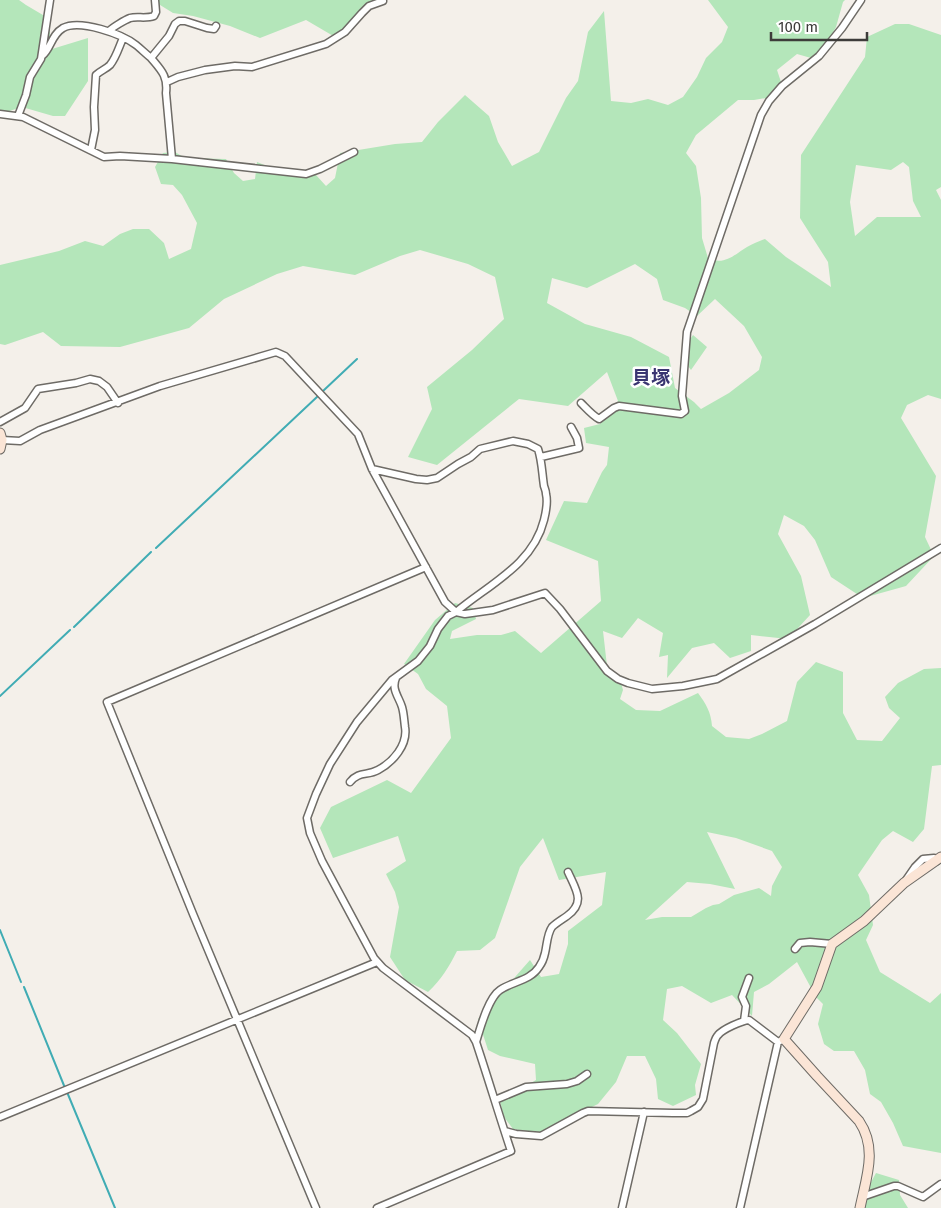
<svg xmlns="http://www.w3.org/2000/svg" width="941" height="1208" font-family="'Fira Sans','Noto Sans JP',sans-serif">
<rect width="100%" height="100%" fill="#f4f0ea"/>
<path fill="#b4e6ba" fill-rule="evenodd" d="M0,0h19l7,5 22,13 4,31 36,-11v43l-23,35h-12l-31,-9 -22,7z
M152,0h224l-1,3 -40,34 -29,-17 -46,18 -30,-12 -37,-10 -20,-3z
M708,0h137l-2,2 -7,25 -10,18 -15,13 -14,-4 -20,16 4,12 -9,15 -18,3h-16l-42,35 -10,18 10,13 5,32 1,40 6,20c16,8 26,-3 39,-11 6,-3 12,-6 18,-8l21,18 45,30 -3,-25 -28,-44 1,-63 64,-98 2,-20 28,-13h14l32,11v152l-5,3 5,10v199l-13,-4 -21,10 -6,13 35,58 -11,61 9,19 -28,30 -43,12 -32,-21 -16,-37 -11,-14 -20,-11 -6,19 23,42 9,39 -22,24 -37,-4v16l-21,7 -16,-15 -22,5 -25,30 1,-23 -9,2 4,-24 -25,-15 -16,20 -19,-7 4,35 12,10 4,14 -3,9 16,11 24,1 38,-18c8,11 13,19 14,33l14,11 23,2 13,-5 25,-13 10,-39 19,-20 27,10v41l14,27 25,1 18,-23 -11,-10 -4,-11 13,-14 26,-14 17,-1v97l-9,1 -8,63 -11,13 -20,-11 -11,9 -24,35 11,20 4,30 -7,15 14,32 50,31 11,-10v160l-38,-7 -10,-23 -12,-21 -11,-8 -5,-24 -11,-19h-20l-10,-7 -6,-20 5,-20 -7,-7 -19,-35 -28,22 -15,8 -2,24 -20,-21 -21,8 -29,-17 -15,3 -4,31 14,13 24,31 -6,21 1,10 -23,11 -15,-7 -2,-20 -11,-23h-18l-11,26 -18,22 -59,29 -26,-4 -9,-12 -4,-16 36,-21 -1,-16 -35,-8 -12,-6 -10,-31 52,-59 11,17 18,-3 9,-30v-13l34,-26 4,-33 -47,8 -16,-42 -23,29 -25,71 -15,12 -23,1c-8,16 -16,29 -29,41l-23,-12 -15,-23 9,-50 -4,-15 -9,-18 20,-13 -8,-25 -65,22 -13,-30 11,-21 56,-27 24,13 40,-55 -4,-32 -21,-17 -8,-15 -14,-10 31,-44 20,-17 18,5 3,11 -24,12 -2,8 27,-4h24l14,-4 26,22 60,-52 -3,-40 -52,-21 18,-39 23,2 15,-31 5,-7 2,-18 -23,-4 -2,-15 16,-4 18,-23 -11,-29 -39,34 -49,-7 -82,66 -29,-8 24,-48 -5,-22 45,-37 32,-31 -9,-42 -27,-13 -48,-14 -20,6 -45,19 -52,-9 -26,8 -53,25 -35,29 -69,19 -59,-1 -18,-14 -38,13 -5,-1v-79l59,-14 26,-10 18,5 17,-12 13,-5h16l15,14 5,16 22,-10 6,-26 -15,-28 -9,-10 -12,-1 -6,-17 8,-14 12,-1 10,6 41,1 8,14 9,8 12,-2 2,-17 30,12 29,1 10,11 9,-8 5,-25 55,-9 27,-2 16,-20 27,-27 24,21 9,26 14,24 27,-14 27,-54 12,-17 10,-49 16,-21 7,90 20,2 17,-4 20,6 15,-8 14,-20 9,-19 16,-16 6,-15zM903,162l6,5 4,34 8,16h-44l-22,19 -5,-34 6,-37 35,5zM635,264l22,15 6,21 22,8 12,8 18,-17 29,27 18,31 -3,13 -30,23 -28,16 -7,-7 -19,-14 -6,-31 -38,-20 -46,-13 -38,-21 5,-25 35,10zM707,832l29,6 36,13 10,16 -10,19 -1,10 -12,-8 -25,7 -15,9 -6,1 -7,3 -15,9h-29l-17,3 42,-38 23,2 25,5z
M693,335l14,12 -16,23 -10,-13 2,-7z
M876,1173l23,7 1,15 8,13h-49l-1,-2z"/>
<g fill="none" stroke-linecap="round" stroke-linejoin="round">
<path stroke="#40acb4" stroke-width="2" d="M323,391l34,-32
M156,548l162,-152
M74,627l77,-75
M0,696l70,-66
M0,930l21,52
M24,987l41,101
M67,1092l48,116"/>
<defs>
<path id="street" d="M109,31c4,-4 16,-11 21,-13 7,-2 16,1 24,-2l2,-4 -1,-12
M42,56c9,-7 9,-21 21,-28 17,-9 59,6 73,17 5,4 10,9 15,13
M167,82l11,-5 27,-7 30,-4 17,1 74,-23 19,-12 17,-19 7,-7 14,-5
M0,114l23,3 81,40 16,-1 52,3 134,15 14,-5 34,-17
M18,116l8,-21 4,-18 11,-18 9,-59
M91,150l4,-20 -1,-23 2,-32c4,-4 10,-6 14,-10 6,-7 9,-18 13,-27
M172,159l-6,-66c2,-17 -5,-23 -15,-35l18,-22 6,-12 4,-3h6l22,7 7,1 2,-3
M581,403c6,6 11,12 18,16l15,-11 5,-2 62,8 4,-3 -3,-15 5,-64 74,-217 8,-14 13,-15 37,-30 23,-28 19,-28
M0,422l25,-14 13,-19 38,-6 14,-4 9,2 8,6 11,16
M2,440l18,1 20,-11 120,-44 116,-34 9,4 73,78 14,35 73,133 11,10 9,2 28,-4 52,-17 15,16 47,62 11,8 10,4 24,6 31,-3 34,-7 98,-55 126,-76
M541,457l38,-9 -2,-10 -6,-11
M372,469l44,10 11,1 10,-2 21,-14 13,-7 9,-8 33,-8 15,3 10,5c4,12 4,24 6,37 1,3 2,5 2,8 2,8 0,18 -2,26 -11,45 -56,65 -88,92l-8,4 -10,13 -8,17 -12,15 -26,19 -35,42 -27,42 -14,30 -9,24 3,15 12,28 52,97 9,10 89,67 4,7c12,36 23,73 35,109l-134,57
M350,782c9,-11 17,-6 28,-12 15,-8 30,-25 27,-43 -1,-7 -1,-13 -3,-20 -3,-10 -11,-18 -6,-29
M906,880l9,-13 8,-8 11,-1 3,3
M795,949l5,-6 10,-1 22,2
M744,1021l2,-15 -4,-9 7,-19
M476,1042c4,-13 12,-44 24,-52 13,-9 30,-9 39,-23 3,-4 5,-9 6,-14 2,-8 2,-19 7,-26 4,-4 11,-8 15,-11 19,-14 9,-26 1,-44
M495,1100l31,-13 41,-3 10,-3 10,-7
M0,1117l377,-155
M505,1131l11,3 25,2 42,-23 5,-2 85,2h14l4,-2 7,-4 5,-8 11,-56c1,-3 2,-6 4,-8 5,-6 23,-14 31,-15l29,22 6,-3
M862,1197l32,-11h4l25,11 18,-13
M316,1208l-123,-294 -86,-212 319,-135
M622,1208l22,-96
M740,1208l38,-166"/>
<path id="secondary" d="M0,433l2,7 -2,9
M860,1208c6,-30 18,-59 -1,-87l-42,-45 -33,-37 33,-52 15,-43 32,-23 40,-38 37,-26"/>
</defs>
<use href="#street" stroke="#6e6b66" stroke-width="9"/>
<use href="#secondary" stroke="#6e6b66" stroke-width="11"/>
<use href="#street" stroke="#fff" stroke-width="6"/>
<use href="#secondary" stroke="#fbe5d6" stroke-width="9"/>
</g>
<g text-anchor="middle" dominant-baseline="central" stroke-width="5" stroke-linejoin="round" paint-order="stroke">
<g font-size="19" font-weight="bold" fill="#3a3571" stroke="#fff">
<text x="651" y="377">貝塚</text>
</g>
</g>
<path d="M771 32v8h96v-8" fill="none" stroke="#3d3c3a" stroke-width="2.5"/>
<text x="778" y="32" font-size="15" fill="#3d3c3a" stroke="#ffffff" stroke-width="4" paint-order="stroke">100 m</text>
</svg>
